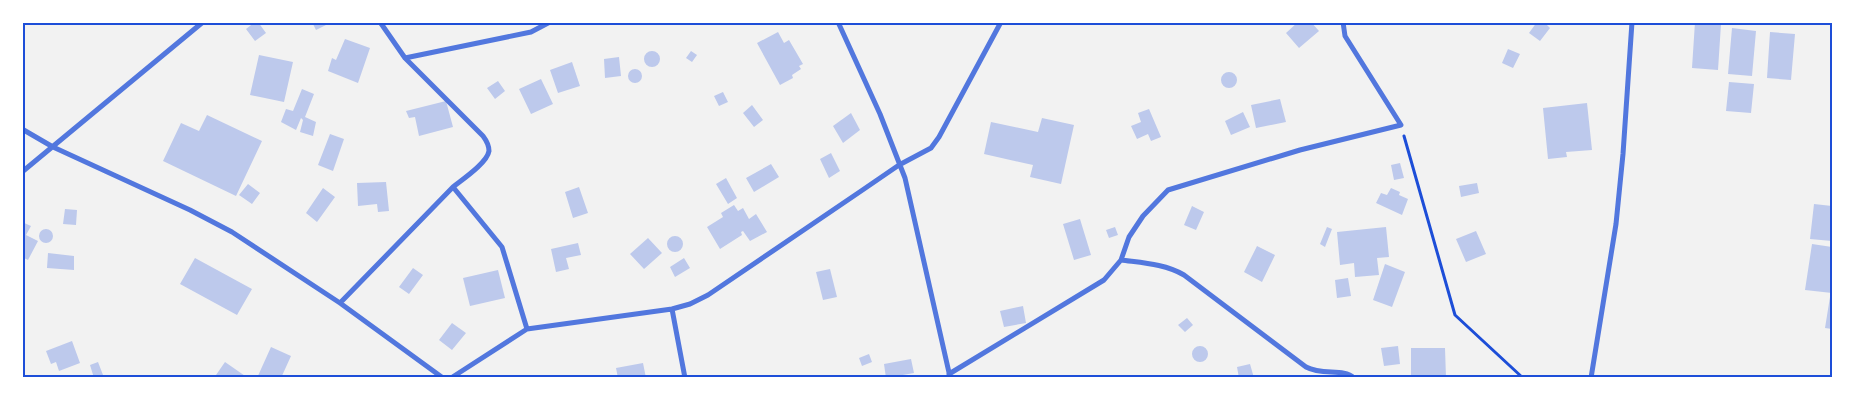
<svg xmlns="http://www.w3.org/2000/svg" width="1855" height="400" font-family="Helvetica,sans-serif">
<rect width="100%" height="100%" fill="#f2f2f2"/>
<path fill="#bdc9ec" d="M255,22h3l8,11 -11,8 -9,-12z
M312,22h13l1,3 -10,5z
M1298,22h13l8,9 -20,17 -13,-15z
M1537,22h7l6,6 -10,13 -11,-8z
M1695,22l26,2 -3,46 -26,-2z
M1732,28l24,3 -4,45 -24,-2z
M778,32l6,11 5,-3 14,24 -4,2 2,3 -9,6 1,3 -13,7 -23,-42z
M1770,32l25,2 -4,46 -24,-2z
M345,39l25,9 -12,35 -30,-12 4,-13 4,2z
M1508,49l12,5 -7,14 -11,-5z
M644 59a8 8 0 1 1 16 0a8 8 0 1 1-16 0Z
M691,51l6,4 -5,7 -6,-4z
M259,55l34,7 -9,40 -34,-7z
M619,57l2,19 -16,2 -1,-19z
M572,62l8,24 -22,7 -8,-23z
M628 76a7 7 0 1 1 14 0a7 7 0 1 1-14 0Z
M1221 80a8 8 0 1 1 16 0a8 8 0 1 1-16 0Z
M541,79l12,25 -22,10 -12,-25z
M498,81l7,10 -10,8 -8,-11z
M1729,82l25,2 -3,29 -25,-2z
M302,89l12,5 -9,23 11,5 -3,14 -13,-4 3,-12 -2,-2 -5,12 -15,-8 5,-13 7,2z
M723,92l5,10 -9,4 -5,-10z
M1280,99l6,23 -30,6 -5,-23z
M446,101l7,26 -34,9 -4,-19 -6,1 -3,-7z
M1587,103l5,47 -26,2 1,5 -19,2 -5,-51z
M752,105l11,15 -9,7 -11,-14z
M1149,109l12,28 -10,4 -3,-7 -11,5 -6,-13 10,-4 -3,-9z
M1243,112l7,15 -19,8 -6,-14z
M851,113l9,17 -17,13 -10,-17z
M207,115l55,26 -26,55 -73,-35 18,-38 18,8z
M1042,118l32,7 -13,59 -31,-7 3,-12 -49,-11 7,-32 47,10z
M330,134l14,5 -11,32 -15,-6z
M831,153l9,18 -11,7 -9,-19z
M1400,163l4,15 -10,2 -3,-15z
M771,164l8,13 -25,15 -8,-14z
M726,178l11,20 -9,6 -12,-20z
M386,182l3,29 -11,1 -1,-8 -19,2 -1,-23z
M1477,183l2,10 -18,4 -2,-11z
M248,184l12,9 -8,11 -13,-9z
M579,187l9,26 -15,5 -8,-26z
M323,188l12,9 -18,25 -11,-9z
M1391,188l9,4 -1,3 9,4 -6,16 -26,-12 5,-10 6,2z
M1814,204l18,2v35l-22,-2z
M734,205l4,6 5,-3 6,11 7,-5 11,18 -17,9 -7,-10 -2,1 1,3 -22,14 -13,-22 16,-10 -2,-4z
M1192,206l12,6 -8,18 -12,-5z
M65,209l12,1 -1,15 -13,-1z
M1080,219l11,36 -17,5 -11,-36z
M22,222l9,4 -5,9 12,6 -10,19 -6,-3z
M1115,227l3,8 -9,3 -3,-8z
M1327,227l5,2 -7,18 -5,-3z
M1386,227l3,30 -12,1 2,17 -24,2 -1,-14 -14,2 -3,-33z
M39 236a7 7 0 1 1 14 0a7 7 0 1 1-14 0Z
M1476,231l10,23 -20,8 -10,-23z
M667 244a8 8 0 1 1 16 0a8 8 0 1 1-16 0Z
M648,238l14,15 -18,16 -14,-15z
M578,243l3,12 -15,3 3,11 -13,3 -5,-23z
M1812,244l20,3v46l-27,-3z
M1257,246l18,9 -13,27 -18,-10z
M48,253l26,3v14l-27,-2z
M195,258l57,31 -15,26 -57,-31z
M684,258l6,10 -15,9 -5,-10z
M1385,264l20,8 -13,35 -19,-7z
M413,268l10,7 -14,19 -10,-7z
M830,269l7,28 -14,3 -7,-28z
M498,270l7,28 -35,8 -7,-28z
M1348,278l3,18 -14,2 -2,-18z
M1830,297h2v32l-7,-1z
M1023,306l3,17 -22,4 -4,-16z
M1187,318l6,7 -8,7 -7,-7z
M452,323l14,10 -14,17 -13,-10z
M72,341l8,22 -21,8 -3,-9 -5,2 -5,-13z
M1398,346l2,18 -16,2 -3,-18z
M1192 354a8 8 0 1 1 16 0a8 8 0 1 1-16 0Z
M271,347l20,9 -10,22h-24z
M1411,348h34l1,30h-35z
M869,354l3,8 -10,4 -3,-8z
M911,359l3,14 -28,5 -2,-14z
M98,362l5,13 -9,3 -4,-13z
M225,362l23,16h-29l-3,-3z
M643,363l3,15h-28l-2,-10z
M1250,364l4,14h-15l-2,-11z"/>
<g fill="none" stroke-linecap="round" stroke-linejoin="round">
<path stroke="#1d4ed8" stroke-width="3" d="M1404,136l51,179 68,63"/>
<path stroke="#5277de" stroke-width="5" d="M380,22l25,36 78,78c3,4 6,9 6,15 -2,12 -26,28 -36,36l49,60 25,82
M838,22l42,92 25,64 45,199
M405,58l126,-26 19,-10
M22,129l31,18 137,63 42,22 108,71 103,75
M22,172l181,-150
M1121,260c22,3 44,4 63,15l122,92c17,9 37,1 48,11
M340,303l113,-116
M672,309l13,69
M949,374l155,-94 17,-20 8,-23 14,-21 25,-26 132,-40 101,-25 -56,-89 -2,-14
M451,378l76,-49 145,-20 18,-5 18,-9 156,-106 35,-24 32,-17 8,-11 62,-115
M1591,378l25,-154 7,-70 9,-132"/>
</g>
<rect width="1855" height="400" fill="none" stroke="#ffffff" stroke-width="48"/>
<rect x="24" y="24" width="1807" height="352" fill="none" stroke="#1d4ed8" stroke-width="2"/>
</svg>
